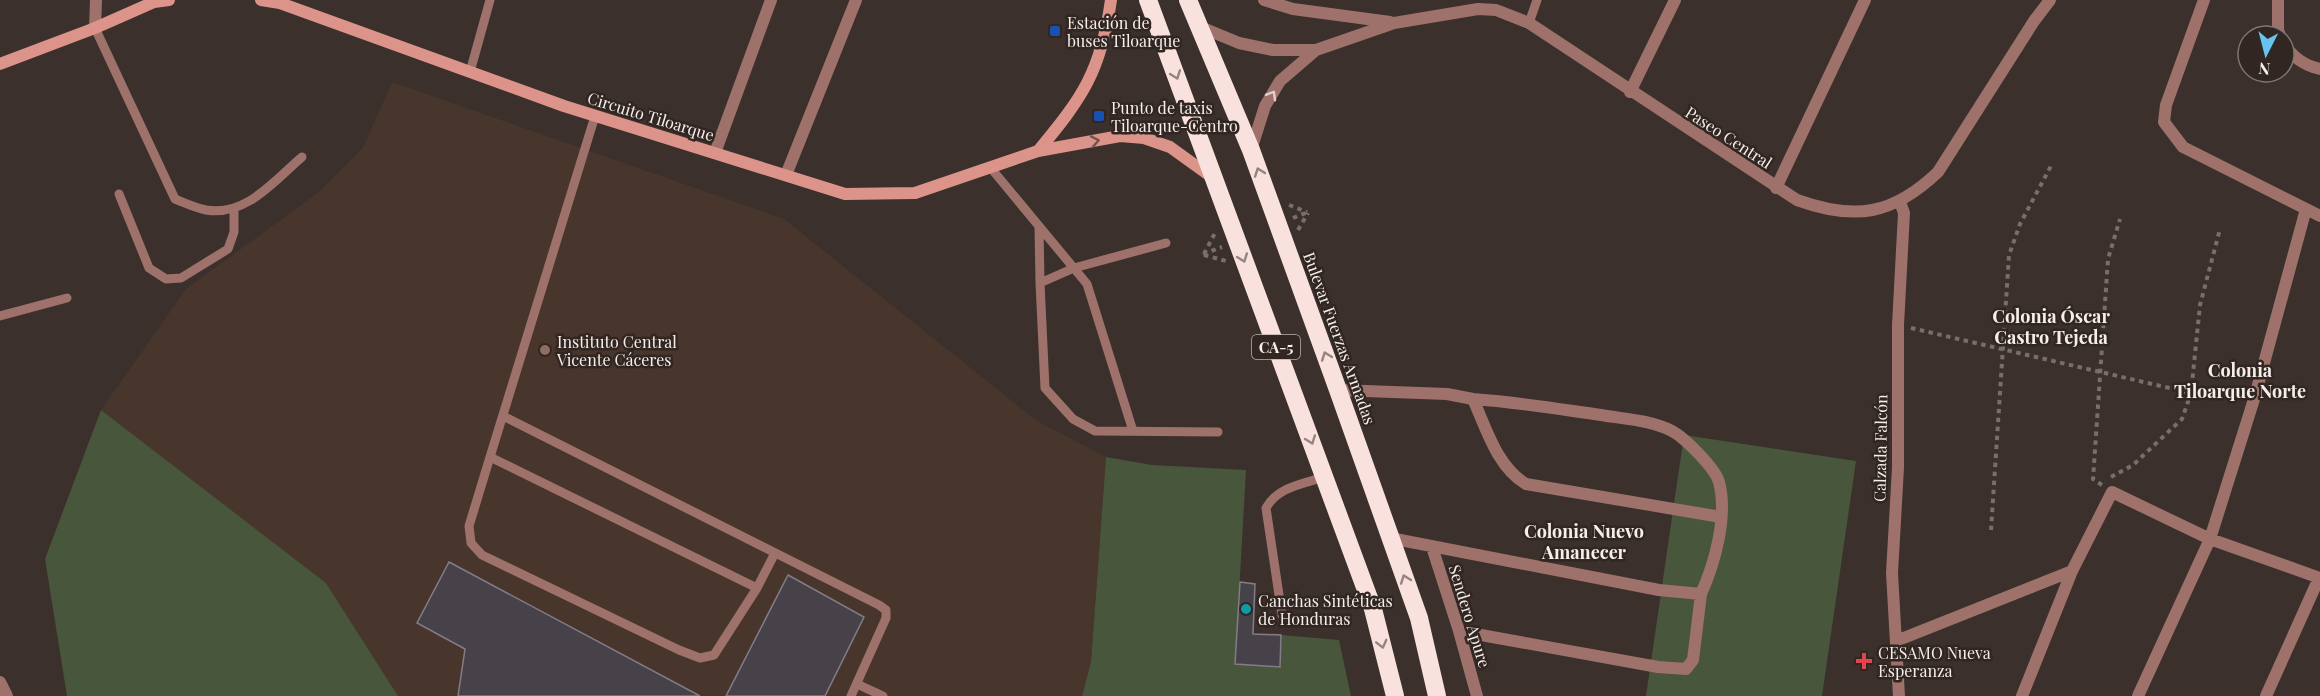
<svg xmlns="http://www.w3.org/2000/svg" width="2320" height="696" font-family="'Playfair Display',serif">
<rect width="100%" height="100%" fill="#3b302b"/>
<path fill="#48362c" d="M392,82l392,137 253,202 69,36 -15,205 -9,34h-684l-72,-113 -225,-173 85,-121 133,-97 44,-44z"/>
<path fill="#48563c" d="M101,410l225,173 72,113h-331l-22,-137z
M1684,435l172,26 -34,235h-176z
M1106,457l46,8 94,5 -11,194 45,3 1,-32 58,5 12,56h-269l9,-34z"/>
<path fill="#47414a" stroke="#847d88" stroke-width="1.5" d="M449,562l251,134h-242l7,-47 -48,-26z
M788,575l76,42 -39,79h-99z
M1240,582l15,2 -2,50 28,1 -1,32 -45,-3z"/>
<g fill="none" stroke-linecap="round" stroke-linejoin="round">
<path stroke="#786f6a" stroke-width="4" stroke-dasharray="4.5 4.5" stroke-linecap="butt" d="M1289,205l18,7
M1293,218l15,-6
M1298,230l10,-17
M1203,254l19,-7
M1204,254l12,-23
M1204,255l22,6
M1911,328l280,65
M2111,477l22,-12 49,-46 9,-26 9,-88 20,-76
M2102,485l-9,-6 15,-220 12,-40
M1991,530l18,-275 11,-31 32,-60"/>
<path stroke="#9f716b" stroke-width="9" d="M1529,23l8,-23
M95,28l80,171c10,4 21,9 31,11 40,7 69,-30 96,-53
M470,72l20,-72
M990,167l97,117 46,147
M119,194l30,74 17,11 15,-1 47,-29 6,-17v-23
M1039,226l1,57
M1166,243l-92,25 -34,15 5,105 28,31 22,12 123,1
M0,316l67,-18
M503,416l376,189 7,5v8l-35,78
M490,457l105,-341
M757,588l-267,-131 -21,69 2,17 11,12 197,95 21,8 14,-3 43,-67 18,-35
M1282,615l-16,-107c11,-21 37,-24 58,-31
M857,684l26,12"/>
<path stroke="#9f716b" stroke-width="12" d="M1264,0l29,9 97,13
M2204,0l-38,105 -2,17 19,25 137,69
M2278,0v30l2,6
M1198,26l41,17 34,7h43l78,-27 84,-14 18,1 33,13 268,177c58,21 96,15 141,-28l96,-151 16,-21
M95,28l1,-28
M2284,43c7,14 22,23 36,26
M1630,92l45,-92
M1251,150l14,-44 15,-25 36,-31
M715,153l56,-153
M786,175l70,-175
M1776,188l89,-188
M1338,390l109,4 26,5c13,29 24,68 53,85l195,33
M1390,538l269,52 42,4c14,-31 27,-78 18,-112 -4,-14 -34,-44 -47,-51 -21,-11 -48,-12 -71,-16 -43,-6 -85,-13 -128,-16
M1432,547l27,84 18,65
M1459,631l199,36 28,2 7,-9 8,-66
M1896,641l176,-70
M0,682l7,14
M1899,696l-7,-123 6,-105v-143l6,-112 -4,-11
M2022,696l50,-125 40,-79 98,47 110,39
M2138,696l72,-157 45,-143 51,-187
M2266,696l53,-118"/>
<path stroke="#dc948a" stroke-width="12" d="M261,0l19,3 284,103 281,88 70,-1 123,-42 82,-15 24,2 26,9 43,31
M0,64l95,-36 59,-26 15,-2
M1038,151c45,-54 63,-80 73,-151"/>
<path stroke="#f9e2de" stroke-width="18" d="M1148,0l225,609 22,87
M1188,0l63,150 87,240 81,228 18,78"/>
</g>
<defs><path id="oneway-chevron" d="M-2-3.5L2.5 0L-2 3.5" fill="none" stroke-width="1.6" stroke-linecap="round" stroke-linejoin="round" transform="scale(1.5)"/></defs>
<g stroke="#958480">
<use href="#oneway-chevron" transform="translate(1176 75) rotate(70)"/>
<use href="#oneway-chevron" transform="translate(1259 172) rotate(-110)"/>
<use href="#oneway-chevron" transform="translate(1243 258) rotate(70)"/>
<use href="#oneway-chevron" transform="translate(1326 356) rotate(-110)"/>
<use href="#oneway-chevron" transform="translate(1311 440) rotate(70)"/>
<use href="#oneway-chevron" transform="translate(1405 579) rotate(-110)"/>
<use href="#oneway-chevron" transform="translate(1382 644) rotate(76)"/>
</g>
<use stroke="#e0cfcb" href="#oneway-chevron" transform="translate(1272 95) rotate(-60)"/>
<use stroke="#75524b" href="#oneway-chevron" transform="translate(1095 141) rotate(-11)"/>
<g fill="#1a4fb4" stroke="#312621" stroke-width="2">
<rect x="1049" y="25" width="12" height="12" rx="3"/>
<rect x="1093" y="110" width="12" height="12" rx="3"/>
</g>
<circle fill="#8d6e63" stroke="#312621" stroke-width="2" cx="545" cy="350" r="6"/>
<circle fill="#0f9aa8" stroke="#312621" stroke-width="2" cx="1246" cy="609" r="6"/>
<path fill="#e0444e" stroke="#312621" stroke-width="2" d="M1861 652h6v6h6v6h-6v6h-6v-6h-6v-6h6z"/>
<g text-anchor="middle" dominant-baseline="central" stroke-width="5" stroke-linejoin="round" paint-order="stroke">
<rect fill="#312621" stroke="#bab2ae" stroke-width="1.5" x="1252" y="335" width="48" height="24" rx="4.5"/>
<g font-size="15" font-weight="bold" fill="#f5eeeb">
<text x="1276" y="347">CA-5</text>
</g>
<g font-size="16" fill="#f5eeeb" stroke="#312621" text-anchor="start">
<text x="1067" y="22">Estación de<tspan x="1067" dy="18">buses Tiloarque</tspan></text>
<text x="1111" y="107">Punto de taxis<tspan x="1111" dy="18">Tiloarque-Centro</tspan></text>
<text x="557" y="341">Instituto Central<tspan x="557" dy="18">Vicente Cáceres</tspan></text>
<text x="1258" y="600">Canchas Sintéticas<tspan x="1258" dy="18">de Honduras</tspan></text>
<text x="1878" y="652">CESAMO Nueva<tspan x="1878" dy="18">Esperanza</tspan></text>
</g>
<g font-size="16" fill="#f5eeeb" stroke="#312621">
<text transform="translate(651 116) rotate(17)">Circuito Tiloarque</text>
<text transform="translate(1729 137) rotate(33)">Paseo Central</text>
<text transform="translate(1340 338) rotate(70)">Bulevar Fuerzas Armadas</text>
<text transform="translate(1880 448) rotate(-89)">Calzada Falcón</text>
<text transform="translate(1470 616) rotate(73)">Sendero Apure</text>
</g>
<g font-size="18" font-weight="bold" fill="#f5eeeb" stroke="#312621">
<text x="2051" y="316">Colonia Óscar<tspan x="2051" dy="21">Castro Tejeda</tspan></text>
<text x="2240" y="370">Colonia<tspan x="2240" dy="21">Tiloarque Norte</tspan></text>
<text x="1584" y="531">Colonia Nuevo<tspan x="1584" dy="21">Amanecer</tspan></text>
</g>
</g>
<g transform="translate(2266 54) rotate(186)"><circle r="28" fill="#312621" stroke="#7f7672" stroke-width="1.5"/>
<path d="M0-4.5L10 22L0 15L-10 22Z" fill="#66c4ef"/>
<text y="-9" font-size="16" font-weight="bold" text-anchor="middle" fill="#f5eeeb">N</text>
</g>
</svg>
